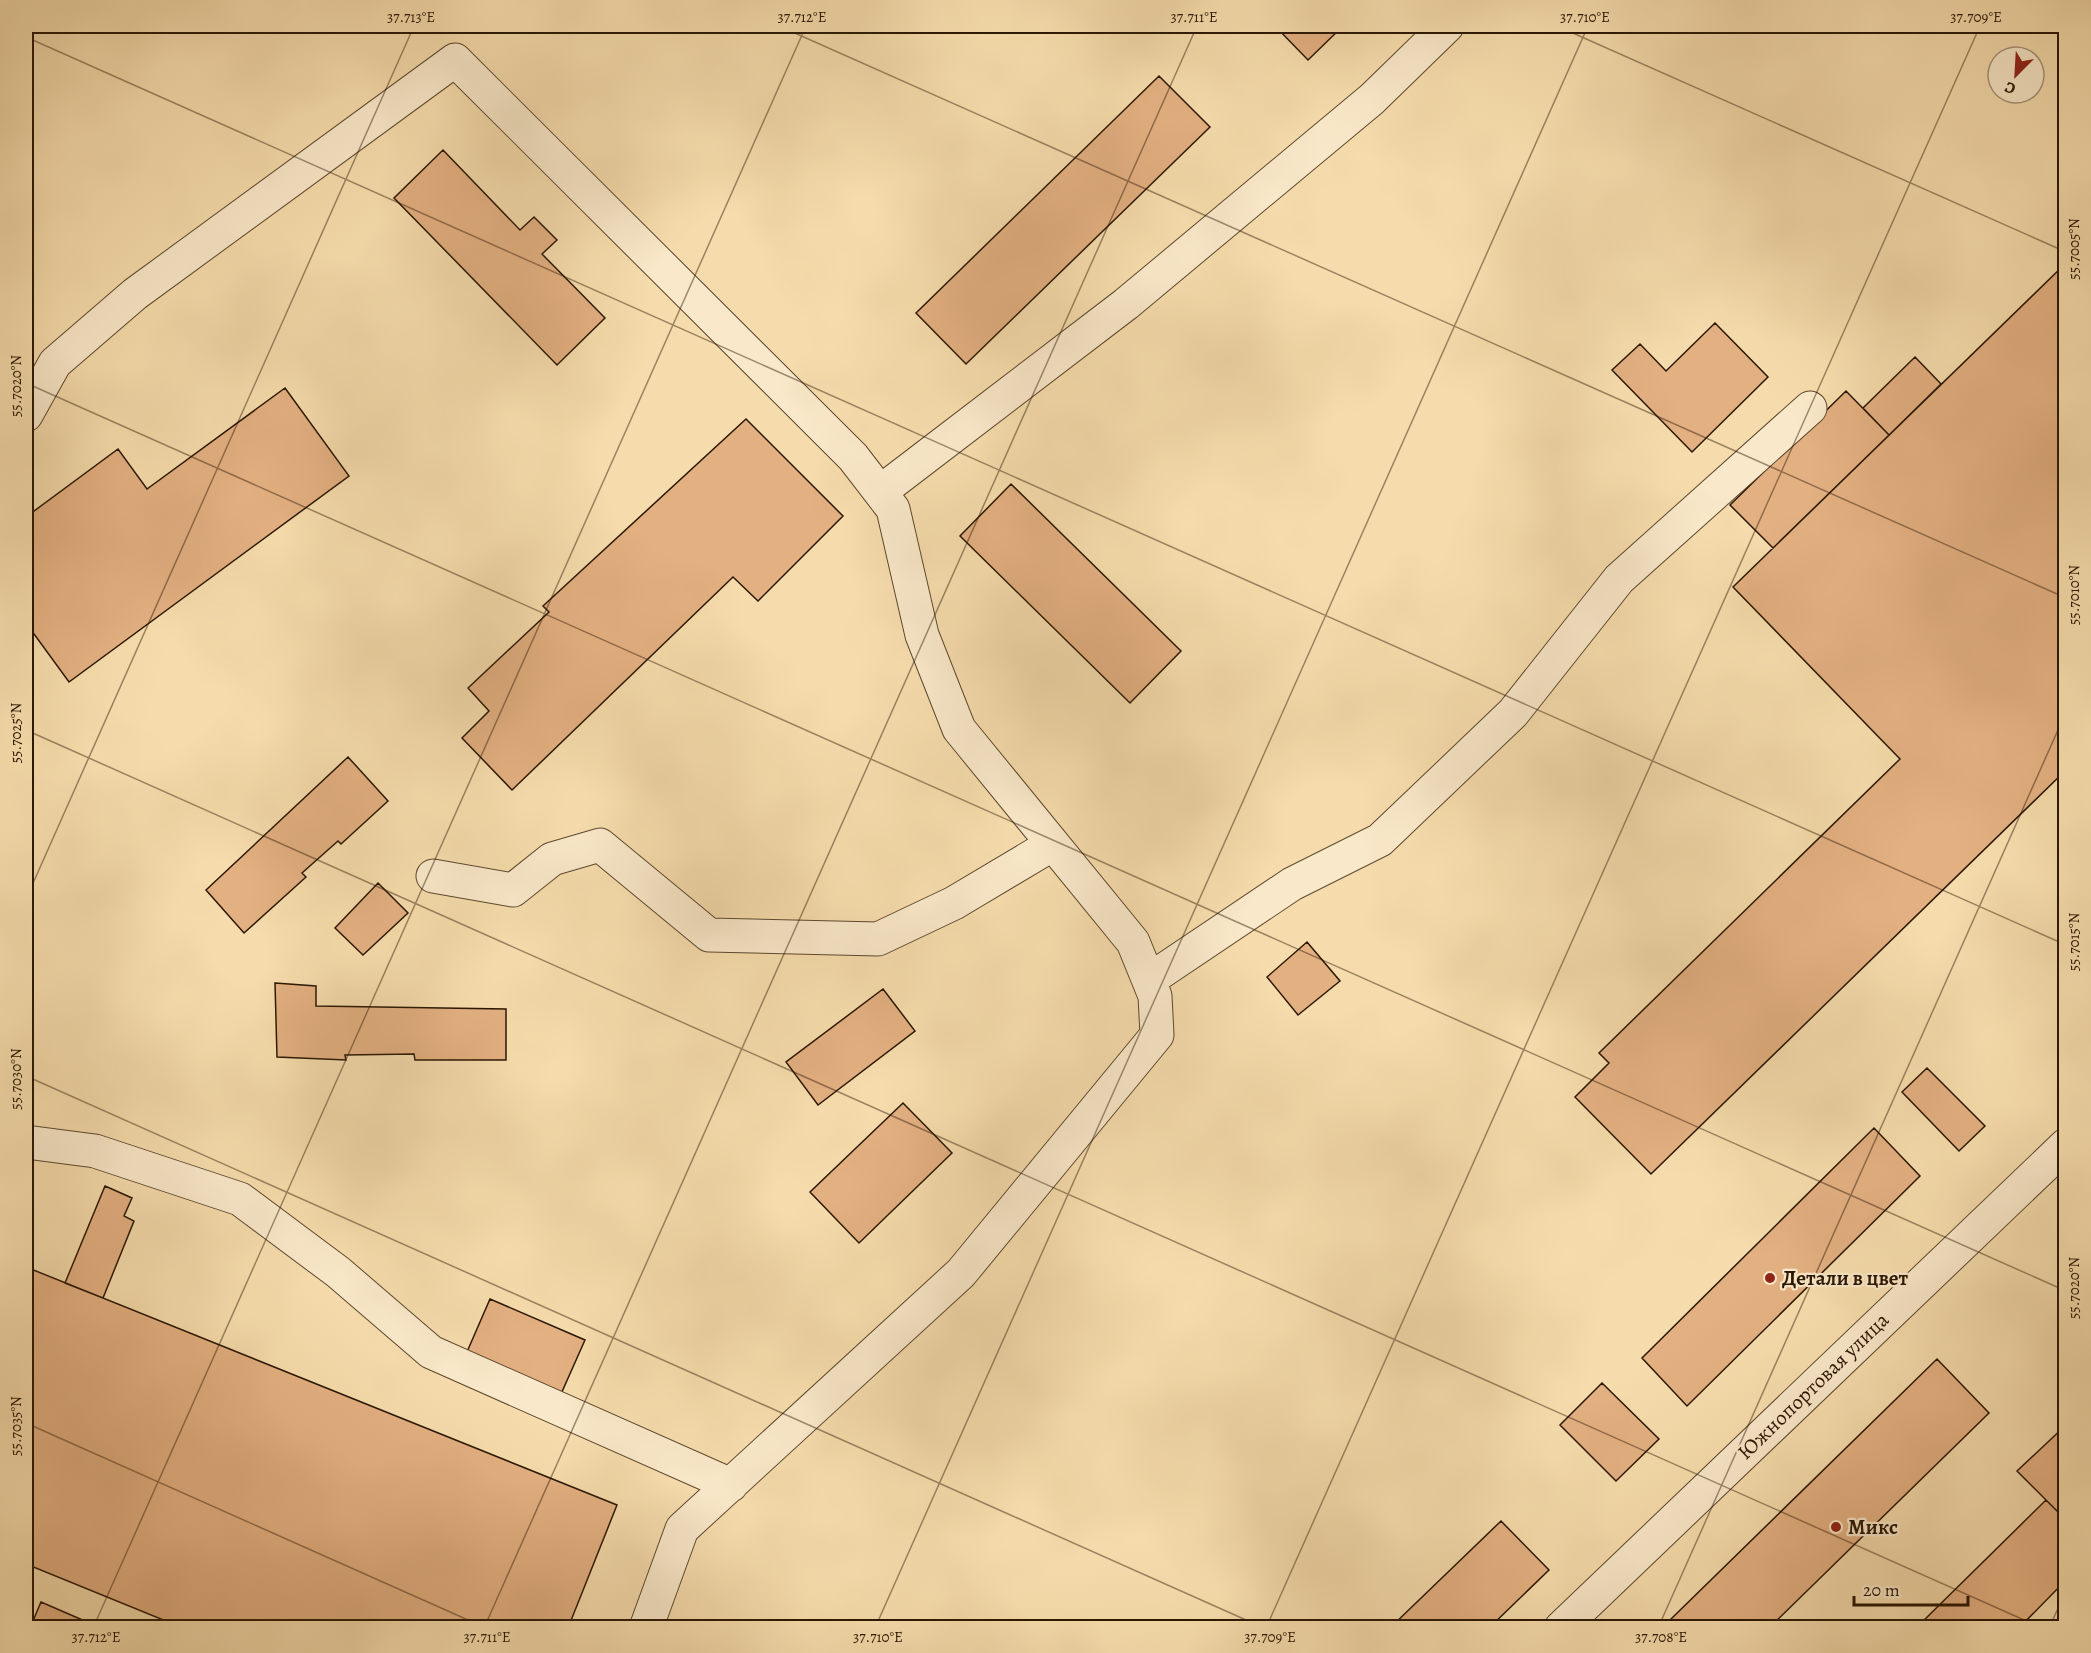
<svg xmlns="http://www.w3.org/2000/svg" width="2091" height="1653" font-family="Alegreya,serif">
<rect width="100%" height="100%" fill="#f6dcac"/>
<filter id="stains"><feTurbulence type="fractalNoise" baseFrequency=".00333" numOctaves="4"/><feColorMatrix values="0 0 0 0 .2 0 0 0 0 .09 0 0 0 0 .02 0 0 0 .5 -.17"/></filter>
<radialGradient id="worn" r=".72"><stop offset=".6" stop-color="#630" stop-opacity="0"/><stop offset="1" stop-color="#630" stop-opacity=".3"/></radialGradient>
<path fill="#e3b081" stroke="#2a1704" stroke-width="1.5" d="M1275,26h68l-35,34z
M1159,76l51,51 -244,237 -50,-51z
M443,150l77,80 14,-13 23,23 -15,14 63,64 -48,47 -163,-167z
M2066,263v507l-415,404 -76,-77 34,-34 -10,-10 301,-294 -167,-172z
M1715,323l53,54 -76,75 -80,-82 28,-26 26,27z
M1915,357l26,27 -52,51 -26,-27z
M285,388l64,88 -280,206 -43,-59v-106l92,-68 29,40z
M1846,391l43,44 -116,113 -43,-43z
M746,419l97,97 -85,85 -25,-24 -221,213 -50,-52 27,-27 -21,-23 81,-76 -6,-6z
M1011,484l170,167 -51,52 -170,-167z
M348,757l40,44 -47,43 -3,-3 -36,32 4,4 -62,56 -38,-43z
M378,883l30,30 -45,42 -28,-27z
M1307,942l33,39 -42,34 -31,-38z
M275,983l41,3v20l190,3v51h-91l-1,-6 -69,1 1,5 -69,-3z
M883,989l32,42 -97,74 -32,-43z
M1927,1068l58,58 -26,25 -57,-59z
M903,1103l49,50 -93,90 -49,-51z
M1874,1128l46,48 -233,230 -45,-48z
M105,1186l27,12 -8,18 10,5 -31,77 -38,-15z
M26,1267l591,238 -49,123h-385l-157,-64z
M490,1299l95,41 -28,63 -94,-42z
M1937,1359l52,54 -220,215h-89l-9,-9z
M1602,1383l57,56 -43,42 -56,-56z
M2066,1425v95l-49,-49z
M2046,1500l20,20v60l-47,48h-103z
M1501,1521l48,49 -60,58h-99z
M41,1602l60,26h-71z"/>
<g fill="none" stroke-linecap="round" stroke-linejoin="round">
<defs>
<path id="minor" d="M26,415l29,-52 80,-69 320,-234 398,397 40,52 29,126 37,94 174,213 22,54 2,39 -196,238 -279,256 -36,99
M880,492l246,-188 246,-205 75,-73
M433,876l80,14 39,-31 48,-14 109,90 169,4 76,-36 99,-59
M1149,980l143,-96 88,-44 133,-127 106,-134 191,-171
M26,1142l69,9 145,48 98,73 93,80 300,133
M1561,1628l505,-483"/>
</defs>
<use href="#minor" stroke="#5d482e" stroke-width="35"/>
<use href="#minor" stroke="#f9e8c9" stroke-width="33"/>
</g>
<path fill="none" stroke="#2a1704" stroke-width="1.5" stroke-opacity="0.45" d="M779,26l1287,572M1557,26l509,226M26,37l2040,908M26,383l2040,908M26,730l2016,898M26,899l388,-873M26,1076l1238,552M26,1423l460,205M93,1628l713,-1602M484,1628l713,-1602M875,1628l713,-1602M1266,1628l714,-1602M1658,1628l408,-916M2049,1628l17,-37"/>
<g fill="#8f2418" stroke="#f9e8c9" stroke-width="2">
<circle cx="1770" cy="1278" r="6"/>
<circle cx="1836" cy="1527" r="6"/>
</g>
<g text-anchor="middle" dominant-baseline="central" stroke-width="4.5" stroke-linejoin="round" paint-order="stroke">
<g font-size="21" font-weight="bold" fill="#2a1704" stroke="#f9e8c9" text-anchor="start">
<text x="1782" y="1278">Детали в цвет</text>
<text x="1848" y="1527">Микс</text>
</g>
<g font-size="21" fill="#2a1704" stroke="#f9e8c9">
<text transform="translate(1813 1386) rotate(-44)">Южнопортовая улица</text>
</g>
</g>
<rect width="2091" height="1653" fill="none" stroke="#f6dcac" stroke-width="66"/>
<g transform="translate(2016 75) rotate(204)"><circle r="28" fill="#f9e8c9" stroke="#a6947a" stroke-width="1.5"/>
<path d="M0-4.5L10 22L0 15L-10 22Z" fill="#8f2418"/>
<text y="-9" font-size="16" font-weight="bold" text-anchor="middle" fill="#2a1704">С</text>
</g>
<path d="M1854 1596v9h114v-9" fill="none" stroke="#2a1704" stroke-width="3"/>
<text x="1863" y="1596" font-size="18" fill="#2a1704" stroke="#f9e8c9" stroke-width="4.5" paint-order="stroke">20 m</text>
<rect x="33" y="33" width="2025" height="1587" fill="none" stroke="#2a1704" stroke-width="2"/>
<g font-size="15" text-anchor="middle" fill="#2a1704">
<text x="411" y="22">37.713°E</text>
<text x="802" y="22">37.712°E</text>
<text x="1194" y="22">37.711°E</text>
<text x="1585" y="22">37.710°E</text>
<text x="1976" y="22">37.709°E</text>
<text transform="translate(2074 249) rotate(-90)" y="5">55.7005°N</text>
<text transform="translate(16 386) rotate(-90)" y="5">55.7020°N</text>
<text transform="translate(2074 595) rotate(-90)" y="5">55.7010°N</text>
<text transform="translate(16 733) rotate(-90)" y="5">55.7025°N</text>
<text transform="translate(2074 942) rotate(-90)" y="5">55.7015°N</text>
<text transform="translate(16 1079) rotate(-90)" y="5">55.7030°N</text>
<text transform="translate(2074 1288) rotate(-90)" y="5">55.7020°N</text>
<text transform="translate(16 1426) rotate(-90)" y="5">55.7035°N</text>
<text x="96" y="1642">37.712°E</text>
<text x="487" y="1642">37.711°E</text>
<text x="878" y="1642">37.710°E</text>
<text x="1270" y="1642">37.709°E</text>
<text x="1661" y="1642">37.708°E</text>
</g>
<rect width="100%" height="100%" filter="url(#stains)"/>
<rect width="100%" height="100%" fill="url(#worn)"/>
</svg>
